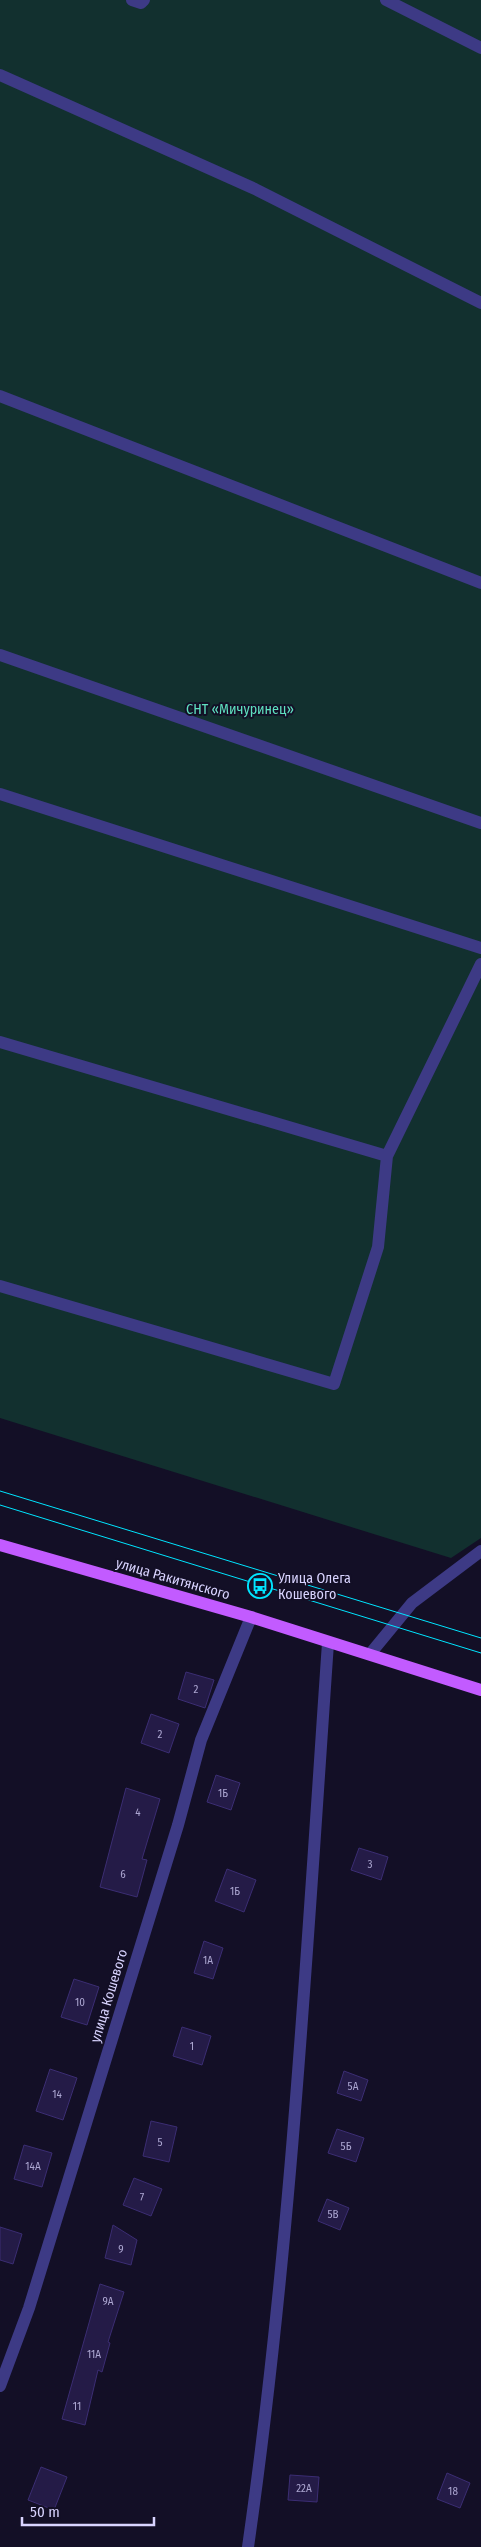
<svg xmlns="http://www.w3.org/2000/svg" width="481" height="2547" font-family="'Fira Sans Condensed',sans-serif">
<rect width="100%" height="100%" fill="#130f26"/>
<path fill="#12302f" d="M0,0h481v1538l-30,20 -451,-140z"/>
<path fill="#241b47" stroke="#3b2d73" d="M186,1672l28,8 -9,28 -27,-9z
M151,1714l28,10 -10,29 -28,-10z
M216,1775l24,8 -9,27 -24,-8z
M126,1788l34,11 -18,60 5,1 -10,37 -37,-10z
M359,1848l29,9 -7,23 -30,-10z
M227,1869l29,11 -12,32 -29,-11z
M204,1941l19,7 -10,31 -19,-6z
M74,1979l25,8 -12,38 -26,-8z
M182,2027l29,9 -9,29 -29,-9z
M50,2069l27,9 -14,42 -27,-9z
M344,2071l24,9 -7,21 -24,-8z
M151,2121l26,6 -8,35 -26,-6z
M337,2129l27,9 -8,24 -28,-9z
M24,2145l28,8 -10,34 -28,-8z
M134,2178l28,11 -11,27 -28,-11z
M327,2199l22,9 -9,22 -22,-9z
M113,2225l24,15 -6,25 -26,-7z
M0,2227l22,7 -9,30 -13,-4z
M100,2284l24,8 -16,50 2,1 -8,29 -4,-2 -13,55 -23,-6z
M41,2467l26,10 -13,33 -26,-10z
M447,2473l23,10 -10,25 -23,-9z
M290,2475l29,2 -2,25 -29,-2z"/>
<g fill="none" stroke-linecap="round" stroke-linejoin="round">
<path stroke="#3d3a85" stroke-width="12" d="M132,0l9,3 3,-3
M386,0l95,48
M0,75l255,114 226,114
M0,396l481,187
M0,655l481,168
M0,794l481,154
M0,1042l387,114
M0,1286l334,98 44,-137 9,-91 94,-192
M370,1654l42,-51 69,-52
M0,2386l29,-78 149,-483 23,-85 50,-123
M248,2547c43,-300 59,-602 80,-904"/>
<path stroke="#c25bff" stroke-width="12" d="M0,1545l251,72 230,73"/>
<path stroke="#00e5ff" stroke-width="1" d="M0,1491l481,147
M0,1505l481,148"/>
</g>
<defs>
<symbol id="bus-ring" viewBox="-11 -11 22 22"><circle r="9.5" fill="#130f26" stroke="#00e5ff" stroke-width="1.5"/><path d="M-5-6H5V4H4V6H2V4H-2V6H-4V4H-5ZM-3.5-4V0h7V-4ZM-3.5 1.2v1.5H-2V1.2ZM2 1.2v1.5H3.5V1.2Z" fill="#00e5ff"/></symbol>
</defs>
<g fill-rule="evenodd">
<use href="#bus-ring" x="246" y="1572" width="28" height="28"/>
</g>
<g text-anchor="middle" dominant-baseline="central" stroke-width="4" stroke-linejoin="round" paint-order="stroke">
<g font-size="11" fill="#aca6d1">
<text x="196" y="1689">2</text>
<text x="160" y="1734">2</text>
<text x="223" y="1793">1Б</text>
<text x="138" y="1812">4</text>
<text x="370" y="1864">3</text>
<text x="123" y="1874">6</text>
<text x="235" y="1891">1Б</text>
<text x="208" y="1960">1А</text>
<text x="80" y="2002">10</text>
<text x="192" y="2046">1</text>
<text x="353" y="2086">5А</text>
<text x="57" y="2094">14</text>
<text x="160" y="2142">5</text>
<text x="346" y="2146">5Б</text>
<text x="33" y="2166">14А</text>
<text x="142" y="2197">7</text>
<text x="333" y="2214">5В</text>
<text x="121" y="2249">9</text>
<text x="108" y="2301">9А</text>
<text x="94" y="2354">11А</text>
<text x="77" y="2406">11</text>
<text x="304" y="2488">22А</text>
<text x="453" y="2491">18</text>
</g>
<g font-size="14" fill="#5fe0c0" stroke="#130f26">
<text x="240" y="709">СНТ «Мичуринец»</text>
</g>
<g font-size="14" fill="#d9d4ff" stroke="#130f26" text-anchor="start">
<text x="278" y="1578">Улица Олега<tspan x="278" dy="16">Кошевого</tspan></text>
</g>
<g font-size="14" fill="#d9d4ff" stroke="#130f26">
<text transform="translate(173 1579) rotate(16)">улица Ракитянского</text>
<text transform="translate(109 1996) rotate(-73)">улица Кошевого</text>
</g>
</g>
<path d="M22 2517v8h132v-8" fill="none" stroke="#d9d4ff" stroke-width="2.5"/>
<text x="30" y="2517" font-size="15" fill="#d9d4ff" stroke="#130f26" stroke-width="4" paint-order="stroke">50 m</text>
</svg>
